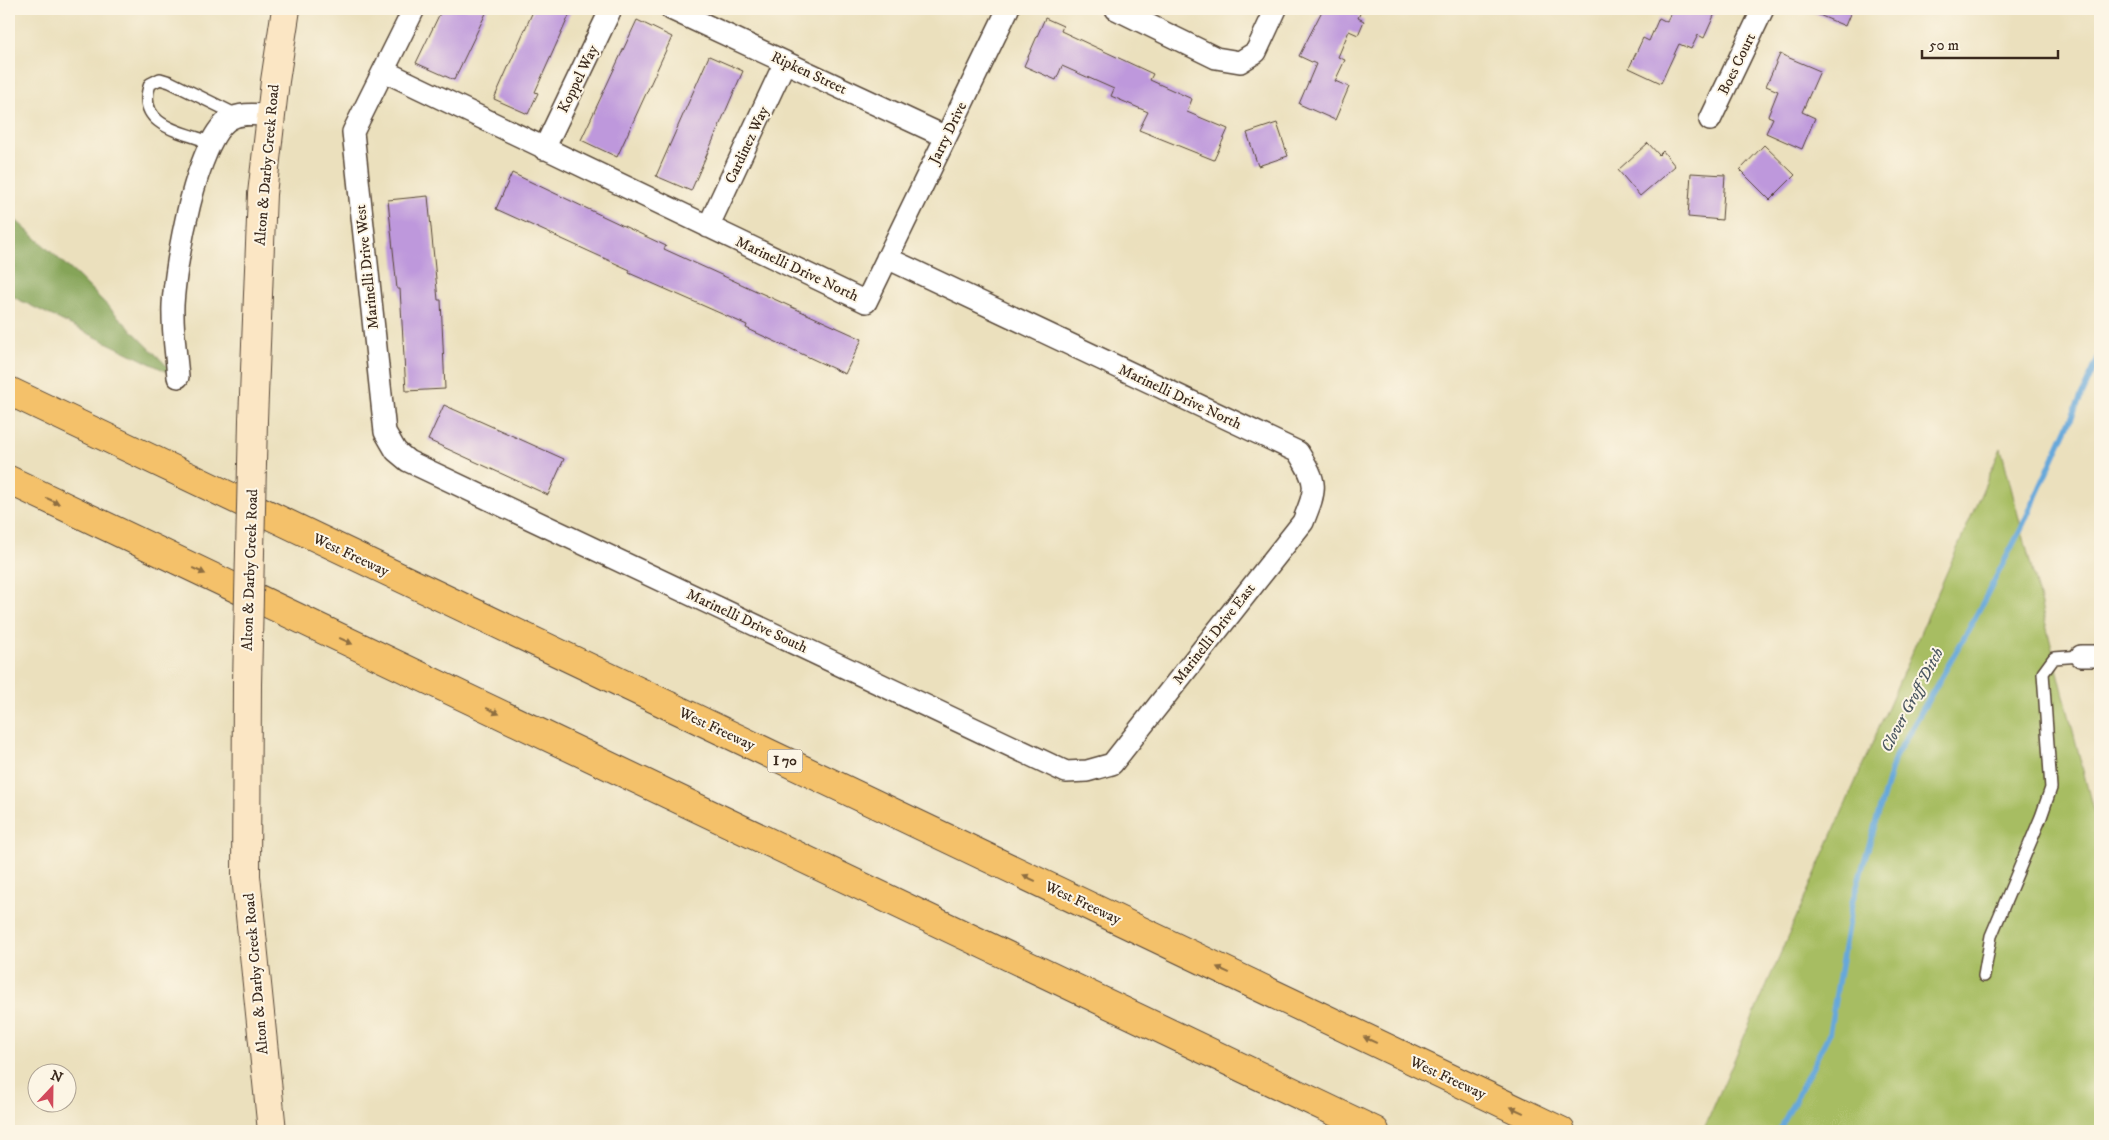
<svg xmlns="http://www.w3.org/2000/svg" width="2109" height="1140" font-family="'IM FELL DW Pica',serif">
<rect width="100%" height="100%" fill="#fcf5e5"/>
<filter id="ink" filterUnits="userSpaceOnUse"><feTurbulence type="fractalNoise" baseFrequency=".02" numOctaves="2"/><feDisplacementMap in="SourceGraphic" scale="10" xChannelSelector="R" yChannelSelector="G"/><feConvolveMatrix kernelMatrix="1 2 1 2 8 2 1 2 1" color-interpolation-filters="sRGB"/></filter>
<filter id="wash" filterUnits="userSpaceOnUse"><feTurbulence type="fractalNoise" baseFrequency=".0096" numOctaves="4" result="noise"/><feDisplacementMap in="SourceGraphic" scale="20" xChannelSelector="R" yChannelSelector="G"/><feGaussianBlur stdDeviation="1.12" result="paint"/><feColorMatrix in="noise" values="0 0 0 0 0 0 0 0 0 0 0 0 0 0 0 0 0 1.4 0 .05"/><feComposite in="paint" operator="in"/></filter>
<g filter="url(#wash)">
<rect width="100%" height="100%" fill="#ebe0bd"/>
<path fill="#a7bd62" stroke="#717440" d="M2001,448l99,389v294h-397z"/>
<path fill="#85a458" stroke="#60673b" d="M9,214l71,64 98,99 -169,-82z"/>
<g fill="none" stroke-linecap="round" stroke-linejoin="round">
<path stroke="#66a8da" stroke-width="5.5" d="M1779,1131l50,-97 23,-131 43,-146 72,-124 54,-104 79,-174"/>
</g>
<g id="blocks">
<path fill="#be98dc" d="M442,9h46l-34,71 -38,-17z
M534,9h38l-37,83 3,1 -10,21 -34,-15z
M1323,9h39l-4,9 6,3 -6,14 -9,-4 -11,26 7,3 -10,21 14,6 -14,33 -36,-16 17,-40 -17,-8z
M1672,9h45l-13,29 -6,-3 -7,14 -12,-5 -18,39 -32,-15 14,-30 6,3 10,-23 8,4z
M1805,9h47l-7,17z
M1045,18l18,8 -2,5 92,43 -3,6 42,19 -5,13 41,17 -14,31 -75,-30 9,-18 -37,-16 3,-7 -52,-23 -6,14 -32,-14z
M637,20l35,17 -55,120 -36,-17z
M1780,54l40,17 -18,41 13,6 -13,31 -36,-16 7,-15 -5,-2 10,-25 -12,-5z
M709,56l34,15 -52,120 -35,-15z
M1277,123l11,33 -30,10 -11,-33z
M1648,143l11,12 4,-4 12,15 -35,30 -22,-26z
M1764,145l31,30 -25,25 -30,-30z
M512,173l154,73 -2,3 198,90 -17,35 -99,-46 1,-3 -118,-52 1,-3 -134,-61z
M1691,173l34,2 -3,45 -34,-3z
M428,196l10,104h3l4,89 -39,2 -6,-102h-3l-9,-89z
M444,405l120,54 -16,36 -120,-55z"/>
</g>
</g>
<g filter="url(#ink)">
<use href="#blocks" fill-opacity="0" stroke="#554536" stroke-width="1"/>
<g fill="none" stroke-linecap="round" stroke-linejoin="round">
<defs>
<path id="service" d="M210,142c-29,-10 -75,-17 -60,-58l10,-5 10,3 69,34
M1984,976l7,-40 50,-119 10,-29 -8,-115 11,-15 27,-2"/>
<path id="minor" d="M414,9l-61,123 32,300 11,19 12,10 658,311 21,-1 25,-7 191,-242c14,-35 15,-38 -5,-70l-411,-194
M671,9l275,128
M1116,9l100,49 24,4 16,-10 20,-43
M384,71l482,231 142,-293
M1710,120l53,-111
M544,149l67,-140
M708,227l77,-165
M178,377c-2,-24 -6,-48 -5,-72 2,-39 23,-166 57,-186 12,-7 28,-4 41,-4
M2081,656h19"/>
<path id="secondary" d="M253,420l9,-226 13,-113 11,-72
M247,684l-1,192 26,255"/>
<path id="motorway" d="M9,391l1552,740
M9,480l1366,651"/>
</defs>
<use href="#service" stroke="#554536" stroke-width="14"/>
<use href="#minor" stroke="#554536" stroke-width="24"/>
<use href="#secondary" stroke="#554536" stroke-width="30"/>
<use href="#motorway" stroke="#554536" stroke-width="30"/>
<use href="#service" stroke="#fff" stroke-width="11"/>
<use href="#minor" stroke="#fff" stroke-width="21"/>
<use href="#secondary" stroke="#fbe6c4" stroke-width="28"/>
<use href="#motorway" stroke="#f4c16b" stroke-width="28"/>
<defs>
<path id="secondary-bridge" d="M247,684l6,-264"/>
</defs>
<use href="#secondary-bridge" stroke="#554536" stroke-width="30" stroke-linecap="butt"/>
<use href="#secondary-bridge" stroke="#fbe6c4" stroke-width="28"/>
</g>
<defs><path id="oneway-solid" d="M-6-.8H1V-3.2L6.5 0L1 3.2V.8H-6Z" transform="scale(1.25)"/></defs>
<g fill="#8e6e41">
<use href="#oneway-solid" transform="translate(53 501) rotate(25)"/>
<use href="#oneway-solid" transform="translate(199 571) rotate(25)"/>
<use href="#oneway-solid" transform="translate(346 641) rotate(25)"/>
<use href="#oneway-solid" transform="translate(493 711) rotate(25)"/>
<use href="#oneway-solid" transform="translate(1029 878) rotate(-155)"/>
<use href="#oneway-solid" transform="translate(1223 970) rotate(-155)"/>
<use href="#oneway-solid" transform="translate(1370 1040) rotate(-155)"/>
<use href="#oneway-solid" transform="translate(1517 1110) rotate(-155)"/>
</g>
</g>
<g text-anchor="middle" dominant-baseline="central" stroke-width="4" stroke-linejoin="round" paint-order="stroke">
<rect fill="#fcf5e5" stroke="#75675a" stroke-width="1" x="767.5" y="749.5" width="35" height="23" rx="4"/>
<g font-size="14" font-weight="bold" fill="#3b2a1e">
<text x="785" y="761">I 70</text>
</g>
<g font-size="15" fill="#3b2a1e" stroke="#fcf5e5">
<text transform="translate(1737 64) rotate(-64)">Boes Court</text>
<text transform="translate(809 73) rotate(25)">Ripken Street</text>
<text transform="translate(578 79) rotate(-64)">Koppel Way</text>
<text transform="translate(948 133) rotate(-64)">Jarry Drive</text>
<text transform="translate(747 145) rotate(-65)">Cardinez Way</text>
<text transform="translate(267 165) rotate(-85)">Alton &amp; Darby Creek Road</text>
<text transform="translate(367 267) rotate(-96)">Marinelli Drive West</text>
<text transform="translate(797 269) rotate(25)">Marinelli Drive North</text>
<text transform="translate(1180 397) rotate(25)">Marinelli Drive North</text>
<text transform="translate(351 555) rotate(25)">West Freeway</text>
<text transform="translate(250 570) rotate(-88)">Alton &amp; Darby Creek Road</text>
<text transform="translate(747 621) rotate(25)">Marinelli Drive South</text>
<text transform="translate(1214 634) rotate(-52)">Marinelli Drive East</text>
<text transform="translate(717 729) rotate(25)">West Freeway</text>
<text transform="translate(1083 903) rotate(25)">West Freeway</text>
<text transform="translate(256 974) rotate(-95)">Alton &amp; Darby Creek Road</text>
<text transform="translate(1448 1078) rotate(25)">West Freeway</text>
</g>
<g font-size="16" font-style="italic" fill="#4a5660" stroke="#fcf5e5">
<text transform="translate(1912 700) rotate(-62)">Clover Groff Ditch</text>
</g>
</g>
<rect width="2109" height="1140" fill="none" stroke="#fcf5e5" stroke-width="30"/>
<g transform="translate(52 1088) rotate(22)"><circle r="24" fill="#fcf5e5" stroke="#afa495"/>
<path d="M0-4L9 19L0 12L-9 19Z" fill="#d1495b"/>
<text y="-8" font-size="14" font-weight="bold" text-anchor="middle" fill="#3b2a1e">N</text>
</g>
<path d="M1922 50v8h136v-8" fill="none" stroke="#3b2a1e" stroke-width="2.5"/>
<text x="1929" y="50" font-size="15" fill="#3b2a1e" stroke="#fcf5e5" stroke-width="4" paint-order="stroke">50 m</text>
</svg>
